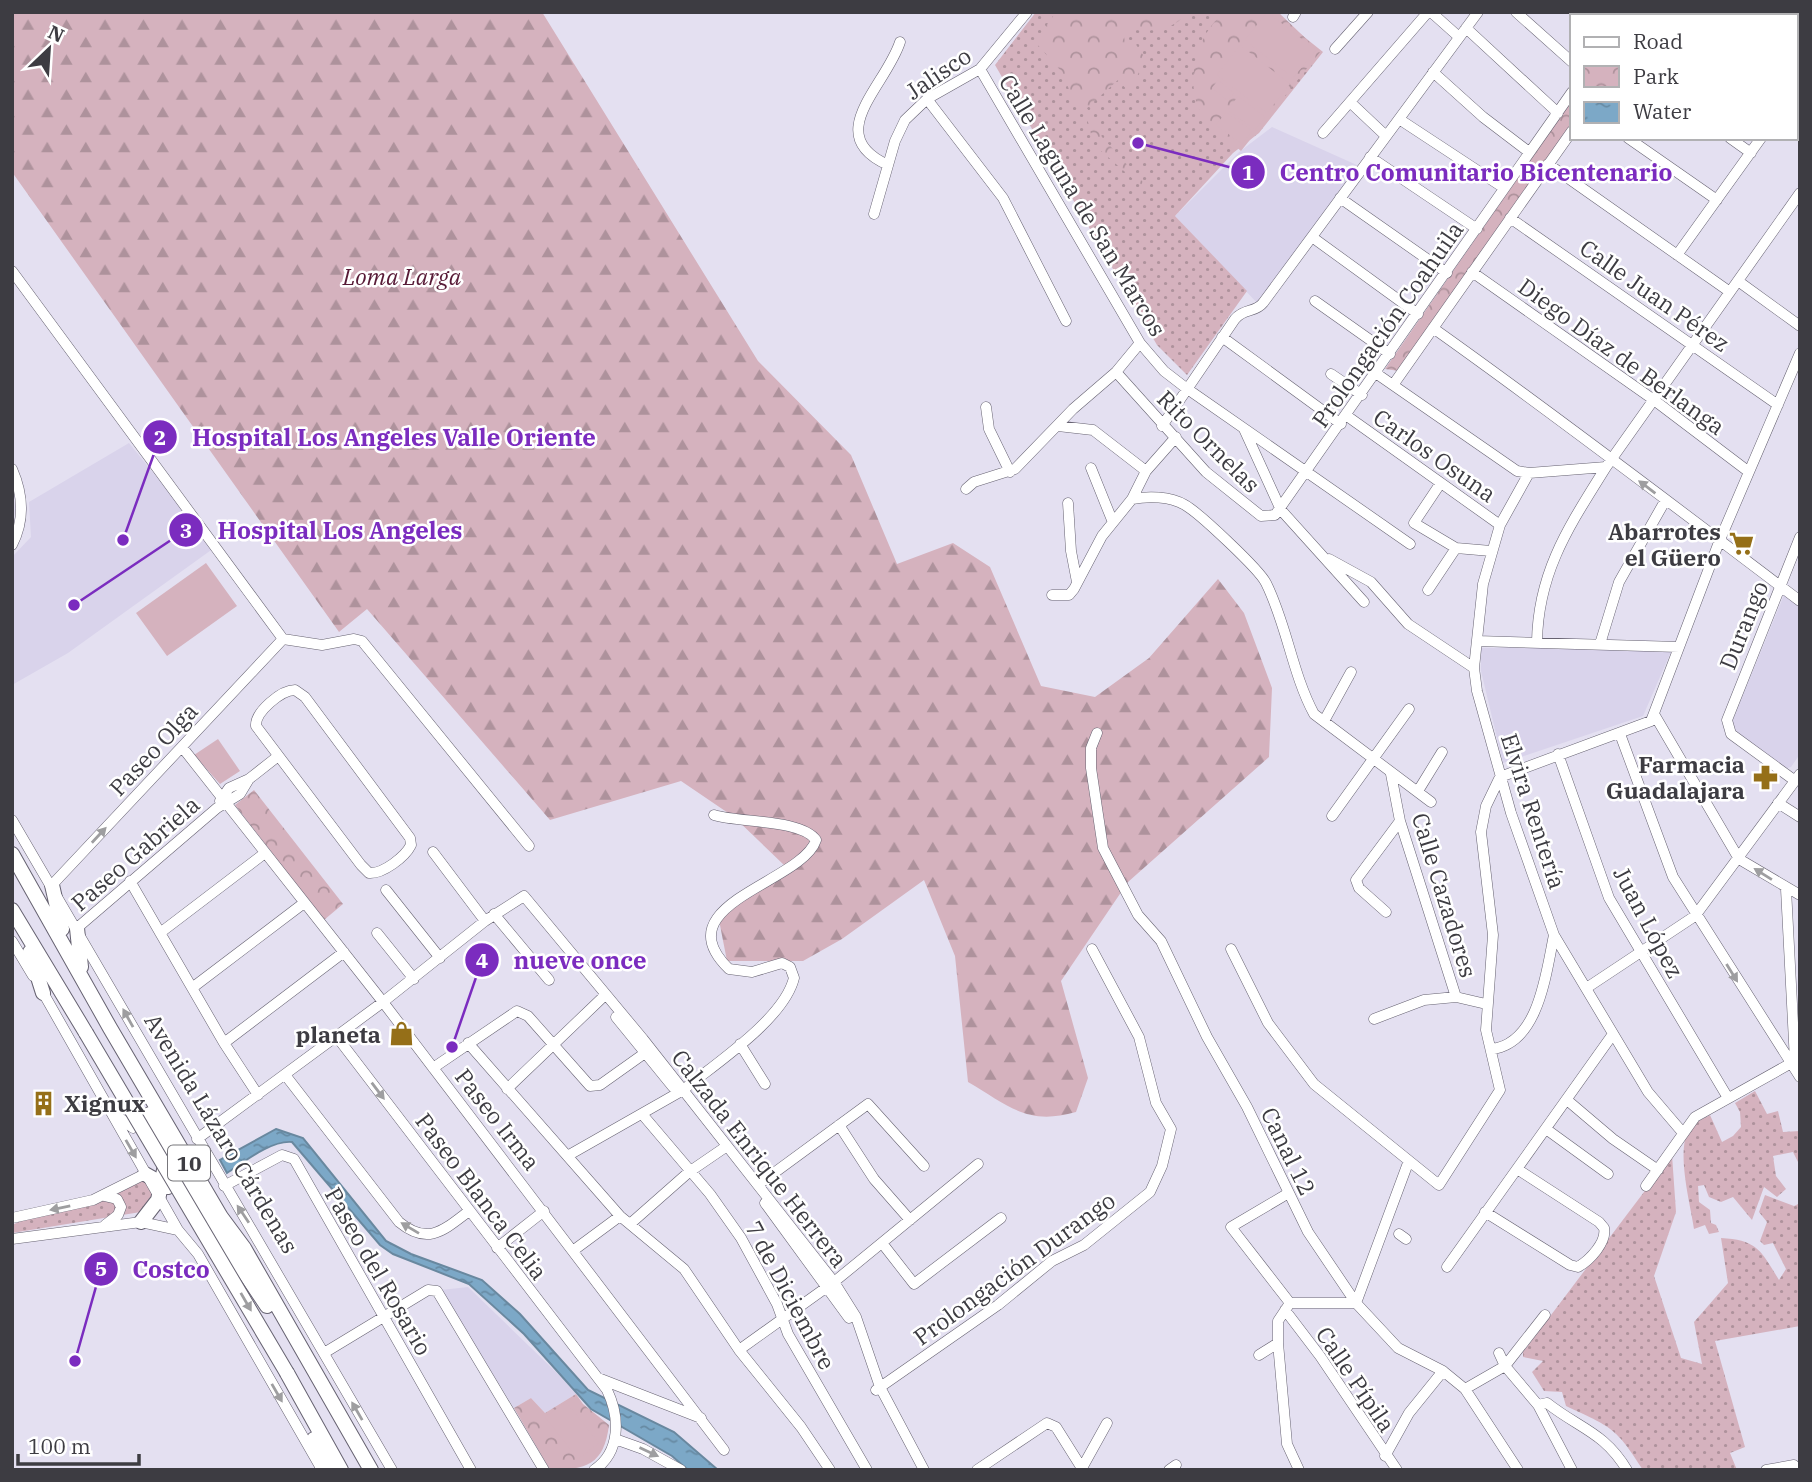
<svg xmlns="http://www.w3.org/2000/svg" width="1812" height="1482" font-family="'IBM Plex Serif',serif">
<defs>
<pattern id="grass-dots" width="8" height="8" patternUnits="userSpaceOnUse" patternTransform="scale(1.75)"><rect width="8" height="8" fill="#d5b2be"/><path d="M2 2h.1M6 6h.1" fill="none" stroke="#ae929c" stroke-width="1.8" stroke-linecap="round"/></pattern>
<pattern id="forest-firs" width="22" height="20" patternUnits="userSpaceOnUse" patternTransform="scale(1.75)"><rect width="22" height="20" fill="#d5b2be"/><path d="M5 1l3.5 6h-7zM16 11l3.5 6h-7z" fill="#ae929c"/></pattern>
<pattern id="park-crowns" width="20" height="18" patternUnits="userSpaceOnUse" patternTransform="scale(1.75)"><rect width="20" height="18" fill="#d5b2be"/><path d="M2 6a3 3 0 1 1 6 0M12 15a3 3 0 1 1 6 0" fill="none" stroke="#ae929c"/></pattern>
<pattern id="water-ripples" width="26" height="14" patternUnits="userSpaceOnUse" patternTransform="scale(1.75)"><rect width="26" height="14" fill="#7ca8c7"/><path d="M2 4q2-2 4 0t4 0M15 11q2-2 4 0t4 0" fill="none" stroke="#678aa3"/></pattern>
</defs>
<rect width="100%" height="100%" fill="#e4e0f1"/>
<path fill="#d9d3eb" d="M1272,127l87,39 -100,139 -84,-89 64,-64z
M129,443l85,105 -146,105 -56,32v-128l19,-20 -2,-35z
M1784,595l16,12v147l-9,13 -6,2 -52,-40 -1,-7z
M1673,647l-30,69 -140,47 -22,-92v-23z
M468,1287l91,88 17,19 -31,19 -14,-15 -17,10 -73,-118z"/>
<path fill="url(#grass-dots)" d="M1036,12h237l50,40 -64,81 -26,20 -58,63 72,75 -60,84 -30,-30 -162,-280z
M1755,1091l12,23 11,-3 5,21 17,-1v35l-7,-14 -20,4 3,20 10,13 -9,8 -13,-10 -12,33 -19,-23 -12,5 -12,-5 -5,-12 -6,1 1,16 11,8 1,13 5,2 3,7 -10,2 -4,-9 -11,4c-3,-23 -20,-83 -3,-102 5,-5 13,-9 19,-12l12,27 11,-6 8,-9 -1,-15 -5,-9z
M1672,1155l4,57 -22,64 27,82 21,6 -8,-42 34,-39 -7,-45c37,2 40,13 58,42l7,-11 -13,-26 -9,2 -4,-4 7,-19 -8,-10 6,-17 29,11 6,-3v123l-85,15 30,106 -15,6 7,17h-94c-27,-43 -32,-43 -77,-64l-4,-14 -18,-1 -12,-19 11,-11 -20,-4v-5z
M145,1176l14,33 -147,24v-8l20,-9 45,-10z"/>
<path fill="url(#forest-firs)" d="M12,12h530l216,349 93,94 46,109 56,-21 37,24 51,119 54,11 54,-39 69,-79 26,34 28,75 -3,69 -141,125 -67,99 27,97 -12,34c-49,14 -67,-6 -108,-30l-13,-126 -31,-76 -82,59 -39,22h-76l-8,-41 65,-55 -50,-48 -53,-36 -131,39 -183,-211 -28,23 -327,-460z"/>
<path fill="url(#park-crowns)" d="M1056,12h132c-16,19 -32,19 -55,18l-9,6 1,7h10l10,15 -15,35 -12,-13 -31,28 15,29 49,54 -10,-5 -41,-36 3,-4 -12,-12 -5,-20 -7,-2 -18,-41 -26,-29z
M1225,12h53l42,40 -79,99c-11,-9 -25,-18 -34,-29 -26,-30 -12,-88 18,-110z
M1572,100v32l-173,239 -14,-2z
M254,790l89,114 -19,16 -89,-115z
M576,1394l7,10 26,21c-5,40 -23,45 -59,45l-36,-62 17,-10 14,15z"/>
<path fill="#d5b2be" d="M1267,12l49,38 -23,28 -48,-38z
M1240,45l50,39 -23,29 -50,-38z
M1218,80l16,13 -6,8 -16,-13z
M1238,96l27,21 -10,13 -27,-20z
M1226,112l26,19 -10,13 -26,-19z
M206,563l31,43 -70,50 -31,-43z
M218,739l22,32 -20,13 -26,-29z
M566,1402l33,41 -21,16 -33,-42z"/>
<path fill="url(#water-ripples)" stroke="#69889f" stroke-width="2" d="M276,1129l27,9 83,103 25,13 71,26 38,34 68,76 86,42 44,38h-30l-16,-14 -81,-47 -67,-75 -55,-50 -76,-30 -13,-9 -88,-103c-21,-2 -48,20 -65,31l-7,-13z"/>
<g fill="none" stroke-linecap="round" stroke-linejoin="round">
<defs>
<path id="minor" d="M1431,12l28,25
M1516,12l56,50
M1586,12l3,4
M1626,16l3,-4
M1774,16l3,-4
M1293,17l3,-5
M1466,28l92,85
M1335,49l33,-37
M980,69l160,274 24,28 22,17 224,156
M1433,72l50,45 46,35
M1796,84l4,2
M927,99l76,99 63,123
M1351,103l35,33
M1399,119l105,69
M1323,133l105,-121
M1628,138l89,62
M1730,138l21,15
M1370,157l107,72
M1548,164l182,128
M888,165c-67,-30 -2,-79 12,-123
M1340,198l107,75
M874,214l21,-73 10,-21 22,-21 53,-30 47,-57
M1510,218l268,187
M1312,237l106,77
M1677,255l84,-117
M12,271l271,368
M1472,272l182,128 95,72
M1738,281l62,45
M1315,301l75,53
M1433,328c124,88 245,181 367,273
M1222,337l119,87
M1116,372l90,100 55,44 14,-1 297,-423
M1331,374l31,21
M1377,374l140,97 12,2 77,-6 194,-274
M1393,385l179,-254
M986,407l3,22 21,43
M1347,416l153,109
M1058,426l35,4 53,41
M1162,426l73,-107c9,-11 20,-6 28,-16l215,-291
M1244,429l37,81 83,92
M1091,468l21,52
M12,469c11,25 13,51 0,76
M1529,473l-29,52 -17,59 -9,84 3,23 34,122 43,122 94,157 35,41
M1440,484l-26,39 42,25 35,3
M966,489l8,-7 41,-13 58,-60 43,-37 24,-29
M1132,499c16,-3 38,-3 53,6 14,8 74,64 81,78 21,42 26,90 48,131l117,88
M1068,503l3,48 6,31
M1329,559l42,23 37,42 66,44
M1428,590l28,-42
M1052,595h17l5,-6 28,-53 30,-37 14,-28 30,-34
M283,639l39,6 32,-6 8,2 167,205
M1477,641l202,6
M1537,642c1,-71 33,-117 69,-175
M1600,644l19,-62 46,-81
M295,690l10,7 105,141 1,7c-6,12 -28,29 -42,28l-8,-8 -105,-139c-1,-14 25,-36 39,-36z
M1654,714l85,145 61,36
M1324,721l27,-49
M1097,733l-6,15v20l12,80 35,67 23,26 46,96 40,70 61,125 48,71 42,45 45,23 22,18 40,-23 40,-51
M1620,734l53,143 127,200
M182,747l201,255 341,448
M1558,754l51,144 119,200
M1391,774l9,47 56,176 30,7
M1794,780l-63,-46 -4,-14 73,-183
M1418,791l24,-39
M220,801l9,-13 20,-9 28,-22
M1778,803l22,14
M1332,816l77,-107
M12,820l380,650
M433,852l52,69
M130,881l94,162 34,52
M52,885l231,-246
M386,890l54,68
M1386,912l-27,-24 -3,-8 44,-59
M494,914l55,66
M77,928l140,-120 23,-14 9,-15
M160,933l105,-80
M377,933l37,46
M12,941l21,35
M1231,949l37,74 46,61 125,101 61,-95 -14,-60 7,-95 -12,-103 5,-26 14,-29 151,-56 68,-179 81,-189
M1588,987l107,-71 105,-142
M192,988l112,-85
M41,989l137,241 20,24 123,214
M616,1017l57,70
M1374,1019l50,-19 32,-3
M337,1037l270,353c13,27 14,62 -13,80
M224,1043l120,-91
M468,1043l152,173 64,53 55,81 62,77 29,43
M740,1044l25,40
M1492,1049c47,-6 54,-76 62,-114
M433,1068l84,-57 11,5 62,70 10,-1 45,-32
M286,1076l113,146c29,24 45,8 70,-11
M507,1089l94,-90
M683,1090c32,-26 101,-71 111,-112l-4,-11 -8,-4 -30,9 -23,-3c-67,-65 73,-86 87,-129 -15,-21 -77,-17 -102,-25
M1567,1100l46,39 45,31
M642,1114l68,80 31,44 36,66 11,30 79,136
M116,1115l17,13 12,-3
M839,1125l35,54 36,41
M1546,1129l62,45
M197,1139l186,-137 102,-81 39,-25 119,143 191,243 22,35 24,70 44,83
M569,1155l109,-62
M759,1184l109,-80 56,62
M224,1186l58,-31 12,4 177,311
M1646,1186l49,-69 100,-56 -9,-172
M1287,1194l-56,33 59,76
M104,1196l13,3 4,8 -3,8 -13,10
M765,1203l84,115
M1485,1212l85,53 8,2c12,-7 29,-25 26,-39l-5,-6 -82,-53
M12,1218l81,-18 52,-26
M630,1224l59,-52 38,-26
M1399,1234l7,5
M12,1239l129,-17 37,8
M882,1243l32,41 87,-66
M497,1248l47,-37
M574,1250l46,-34
M1447,1267l166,-233
M1285,1310l35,46 77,114
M1278,1343l9,101 12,26
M739,1350l95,-68 144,-118
M324,1353l104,-63 9,1 107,179
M1499,1353l6,13 33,39 34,65
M1259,1355l19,-12v-22l12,-18h66l52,-140
M598,1378l103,40
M1465,1389l53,81
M876,1390l122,-85 54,-44 32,-16 66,-53 12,-26 9,-37 -15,-26 -17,-66 -47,-88
M1538,1405l9,-2c33,26 57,29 80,67
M615,1439l28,10 38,21
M1385,1456l24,-43 34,-42
M1082,1468l25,-45
M977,1470l70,-47 9,4 27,43
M1169,1470l7,-5
M1766,1470l28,-5 4,5"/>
<path id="highway" d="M12,854l98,174 111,189 23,31 127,222
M52,885l10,44
M12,910l74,123
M77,928l4,39
M30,952l13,41
M150,1114l50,92 67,100
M145,1174l23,13
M141,1222l17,-22 8,-40
M287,1373l54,97
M314,1439l14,31"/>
</defs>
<use href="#minor" stroke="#666271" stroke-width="11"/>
<use href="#highway" stroke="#666271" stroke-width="16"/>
<use href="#minor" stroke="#fff" stroke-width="10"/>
<use href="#highway" stroke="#fff" stroke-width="14"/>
<defs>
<path id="highway-bridge" d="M86,1033l201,340"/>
</defs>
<use href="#highway-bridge" stroke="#666271" stroke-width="16" stroke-linecap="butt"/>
<use href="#highway-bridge" stroke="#fff" stroke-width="14"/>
</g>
<defs><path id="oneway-solid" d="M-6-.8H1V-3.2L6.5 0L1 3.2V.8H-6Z" transform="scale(1.75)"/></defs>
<g fill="#9e9ea0">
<use href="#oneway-solid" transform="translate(1647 487) rotate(-143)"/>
<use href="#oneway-solid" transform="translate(99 835) rotate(-47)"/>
<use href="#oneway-solid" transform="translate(1763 874) rotate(-148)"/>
<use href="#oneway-solid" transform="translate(1732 973) rotate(58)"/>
<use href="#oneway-solid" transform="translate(128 1018) rotate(-119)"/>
<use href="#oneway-solid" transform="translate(378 1091) rotate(53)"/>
<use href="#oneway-solid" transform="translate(131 1149) rotate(60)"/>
<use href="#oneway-solid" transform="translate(60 1208) rotate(168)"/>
<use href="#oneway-solid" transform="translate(243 1214) rotate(-124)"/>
<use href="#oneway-solid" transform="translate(410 1228) rotate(-149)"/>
<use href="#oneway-solid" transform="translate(246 1302) rotate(60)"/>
<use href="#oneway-solid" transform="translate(277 1393) rotate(60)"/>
<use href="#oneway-solid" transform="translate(357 1411) rotate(-120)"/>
<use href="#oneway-solid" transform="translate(649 1452) rotate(25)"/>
</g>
<defs>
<symbol id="supermarket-bare" viewBox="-9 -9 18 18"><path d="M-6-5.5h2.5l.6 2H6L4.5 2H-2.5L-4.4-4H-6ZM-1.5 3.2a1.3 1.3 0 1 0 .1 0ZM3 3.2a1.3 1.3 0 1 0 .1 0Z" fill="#956f18" stroke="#fff" stroke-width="2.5" paint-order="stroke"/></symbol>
<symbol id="pharmacy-bare" viewBox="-9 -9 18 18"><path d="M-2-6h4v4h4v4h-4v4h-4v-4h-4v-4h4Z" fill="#956f18" stroke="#fff" stroke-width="2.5" paint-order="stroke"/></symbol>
<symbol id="shop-bare" viewBox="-9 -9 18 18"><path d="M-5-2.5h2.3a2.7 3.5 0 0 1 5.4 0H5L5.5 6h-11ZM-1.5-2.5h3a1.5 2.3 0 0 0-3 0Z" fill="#956f18" stroke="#fff" stroke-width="2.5" paint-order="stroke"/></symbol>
<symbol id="building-bare" viewBox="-9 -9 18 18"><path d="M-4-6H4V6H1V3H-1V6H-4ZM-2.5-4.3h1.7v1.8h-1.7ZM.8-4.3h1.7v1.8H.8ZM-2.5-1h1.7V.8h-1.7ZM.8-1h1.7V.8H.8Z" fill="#956f18" stroke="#fff" stroke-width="2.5" paint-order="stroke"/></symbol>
</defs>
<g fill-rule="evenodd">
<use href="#supermarket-bare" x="1724" y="526" width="35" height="35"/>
<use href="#pharmacy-bare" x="1748" y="760" width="35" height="35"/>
<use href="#shop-bare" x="384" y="1016" width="35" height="35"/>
<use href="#building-bare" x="26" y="1086" width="35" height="35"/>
</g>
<g text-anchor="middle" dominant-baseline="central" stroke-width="5" stroke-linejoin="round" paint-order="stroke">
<rect fill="#fff" stroke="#77767b" stroke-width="2" x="168" y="1145.5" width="42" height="35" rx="5"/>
<g font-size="21" font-weight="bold" fill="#3d3c42">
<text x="189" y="1163">10</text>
</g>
<g font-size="23" fill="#3d3c42" stroke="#fff">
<text transform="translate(938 73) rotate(-34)">Jalisco</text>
<text transform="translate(1083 205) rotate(59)">Calle Laguna de San Marcos</text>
<text transform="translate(1655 295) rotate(35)">Calle Juan Pérez</text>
<text transform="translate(1387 324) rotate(-55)">Prolongación Coahuila</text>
<text transform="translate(1622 356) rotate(36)">Diego Díaz de Berlanga</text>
<text transform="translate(1209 441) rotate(45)">Rito Ornelas</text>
<text transform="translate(1435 455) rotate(35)">Carlos Osuna</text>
<text transform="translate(1743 625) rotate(-68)">Durango</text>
<text transform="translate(153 749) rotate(-47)">Paseo Olga</text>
<text transform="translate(1534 811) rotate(72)">Elvira Rentería</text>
<text transform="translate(135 853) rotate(-41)">Paseo Gabriela</text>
<text transform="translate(1445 895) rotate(73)">Calle Cazadores</text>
<text transform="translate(1649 922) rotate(62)">Juan López</text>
<text transform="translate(498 1119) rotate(52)">Paseo Irma</text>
<text transform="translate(222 1133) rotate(59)">Avenida Lázaro Cárdenas</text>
<text transform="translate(1289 1151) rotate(64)">Canal 12</text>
<text transform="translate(760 1158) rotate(52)">Calzada Enrique Herrera</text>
<text transform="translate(482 1196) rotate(53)">Paseo Blanca Celia</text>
<text transform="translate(1014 1268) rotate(-36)">Prolongación Durango</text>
<text transform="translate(379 1271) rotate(60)">Paseo del Rosario</text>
<text transform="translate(791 1295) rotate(62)">7 de Diciembre</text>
<text transform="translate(1356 1379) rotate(56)">Calle Pípila</text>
</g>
<g font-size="23" font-style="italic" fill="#571a36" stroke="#fff">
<text x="402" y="276">Loma Larga</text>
</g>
<g font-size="23" font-weight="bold" fill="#3d3c42" stroke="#fff" text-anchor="end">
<text x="1721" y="531">Abarrotes<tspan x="1721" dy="26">el Güero</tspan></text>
<text x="1745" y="764">Farmacia<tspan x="1745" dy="26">Guadalajara</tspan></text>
<text x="381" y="1034">planeta</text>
<text x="64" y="1103" text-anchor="start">Xignux</text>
</g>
</g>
<path fill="none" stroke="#7b2cbf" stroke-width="2.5" d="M1138 143L1248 172M123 540L160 437M74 605L186 530M452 1047L482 960M75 1361L101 1269"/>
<g fill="#7b2cbf" stroke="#fff" stroke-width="2.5">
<circle cx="1138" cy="143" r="7"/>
<circle cx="123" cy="540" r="7"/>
<circle cx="74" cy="605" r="7"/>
<circle cx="452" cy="1047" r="7"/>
<circle cx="75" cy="1361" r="7"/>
<circle cx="1248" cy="172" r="18"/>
<circle cx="160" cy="437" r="18"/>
<circle cx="186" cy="530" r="18"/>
<circle cx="482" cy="960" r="18"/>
<circle cx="101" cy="1269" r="18"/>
</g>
<g font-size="21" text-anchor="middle" font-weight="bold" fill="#fff">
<text x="1248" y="180">1</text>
<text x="160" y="445">2</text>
<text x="186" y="538">3</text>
<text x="482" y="968">4</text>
<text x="101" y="1276">5</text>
</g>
<g font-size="24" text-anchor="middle" font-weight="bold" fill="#7b2cbf" stroke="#fff" stroke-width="5" stroke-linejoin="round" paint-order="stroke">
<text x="1476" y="181">Centro Comunitario Bicentenario</text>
<text x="394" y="446">Hospital Los Angeles Valle Oriente</text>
<text x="340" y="539">Hospital Los Angeles</text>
<text x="580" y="969">nueve once</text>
<text x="171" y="1278">Costco</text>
</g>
<rect width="1812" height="1482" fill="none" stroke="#3d3c42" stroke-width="28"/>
<rect x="1570" y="14" width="228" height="126" fill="#ffffff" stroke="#b1b1b3" stroke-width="2"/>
<rect x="1584" y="37" width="35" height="10" fill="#ffffff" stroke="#b1b1b3" stroke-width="2"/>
<text x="1633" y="49" font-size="21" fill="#3d3c42">Road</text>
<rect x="1584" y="66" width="35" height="21" fill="url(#park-crowns)" stroke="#b1b1b3" stroke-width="2"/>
<text x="1633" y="84" font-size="21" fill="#3d3c42">Park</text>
<rect x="1584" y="102" width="35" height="21" fill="url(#water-ripples)" stroke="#b1b1b3" stroke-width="2"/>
<text x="1633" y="119" font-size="21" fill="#3d3c42">Water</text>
<g transform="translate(49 49) rotate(25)" stroke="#ffffff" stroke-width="5" paint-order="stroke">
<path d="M0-5L12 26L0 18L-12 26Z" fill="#3d3c42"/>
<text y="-10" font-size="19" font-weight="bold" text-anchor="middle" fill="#3d3c42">N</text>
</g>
<path d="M18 1454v10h121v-10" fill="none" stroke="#3d3c42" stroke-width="3.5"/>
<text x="28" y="1454" font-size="21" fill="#3d3c42" stroke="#ffffff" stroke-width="5" paint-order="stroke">100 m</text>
</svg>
